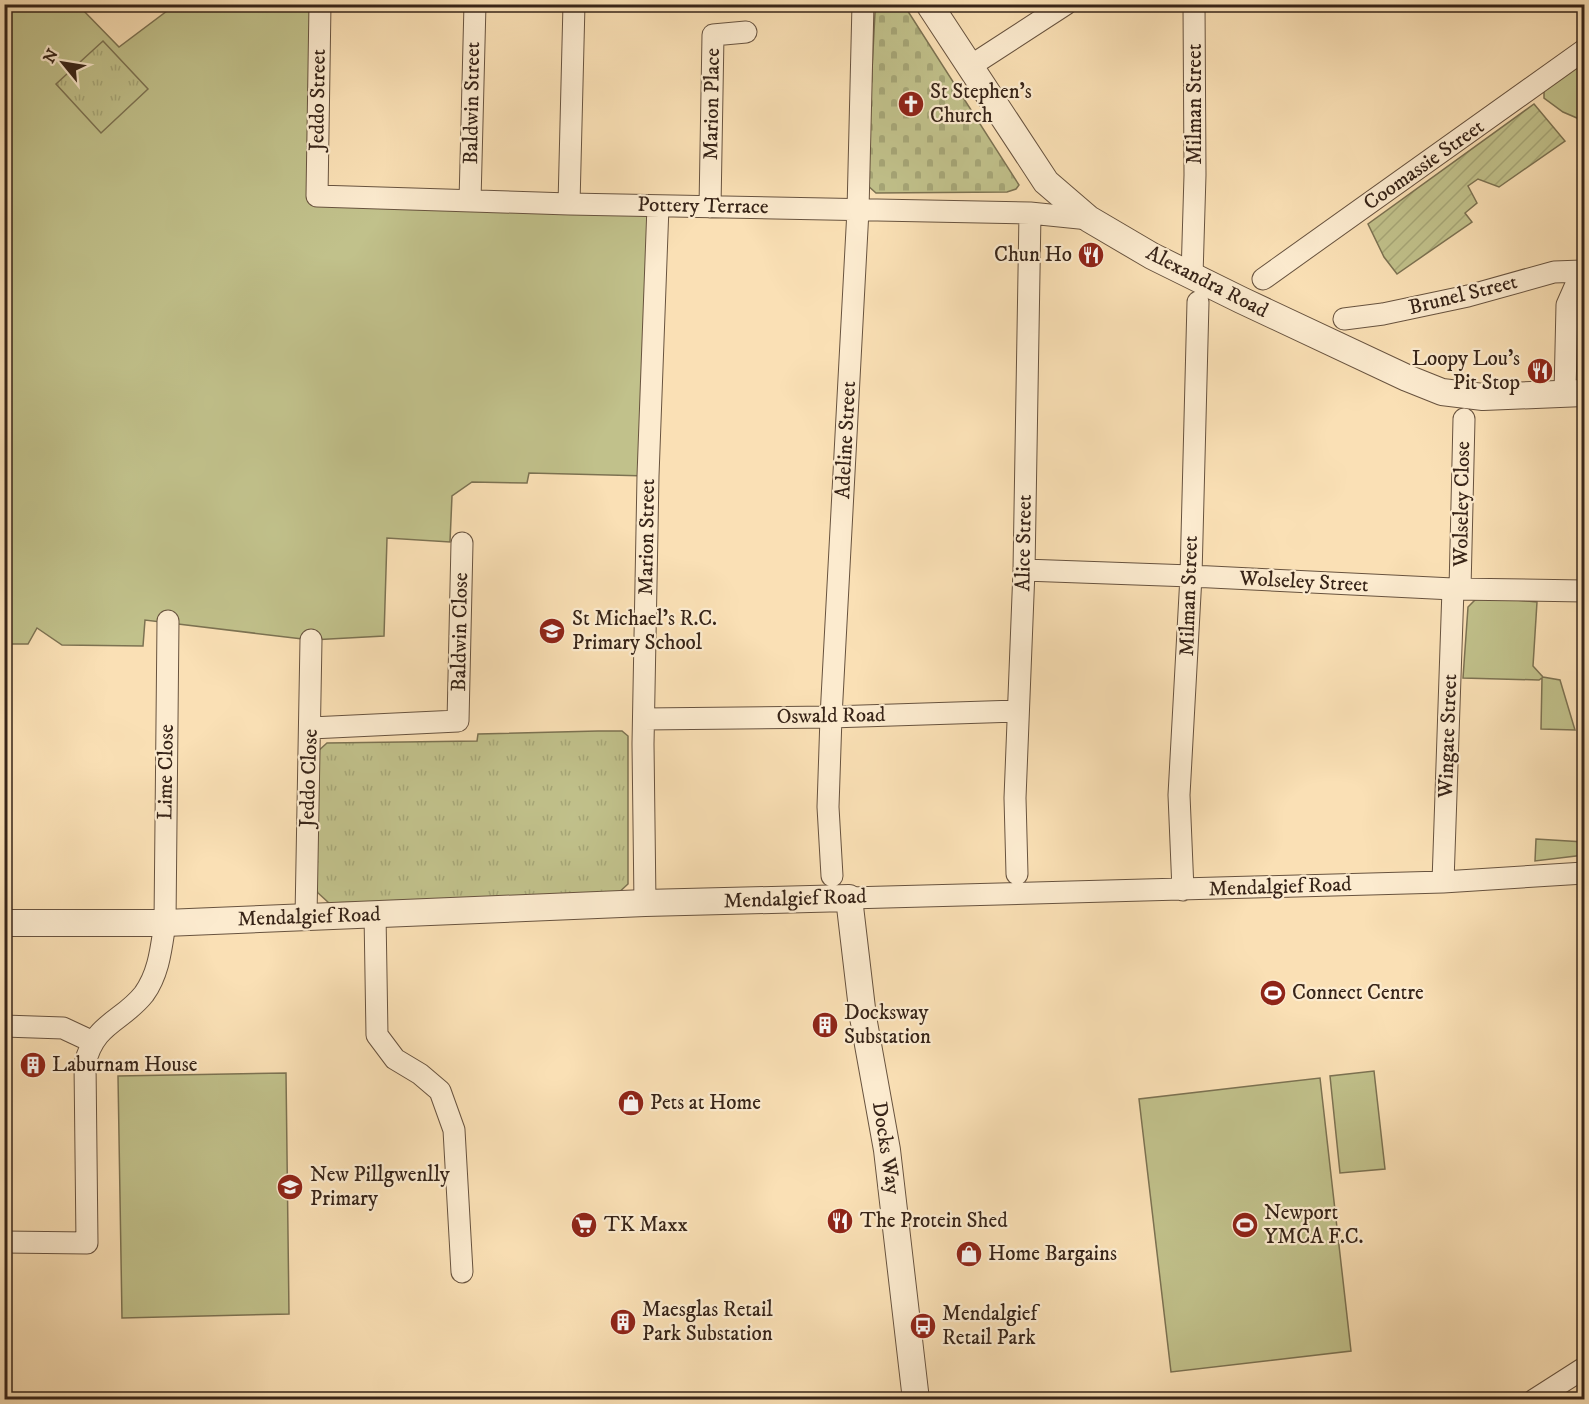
<svg xmlns="http://www.w3.org/2000/svg" width="1589" height="1404" font-family="'IM FELL DW Pica',serif">
<defs>
<pattern id="cemetery-stones" width="16" height="16" patternUnits="userSpaceOnUse" patternTransform="scale(1.5)"><rect width="16" height="16" fill="#c1c18b"/><path d="M2 7V4a2 2 0 0 1 4 0v3zM10 15v-3a2 2 0 0 1 4 0v3z" fill="#a6a677"/></pattern>
<pattern id="park-tufts" width="24" height="20" patternUnits="userSpaceOnUse" patternTransform="scale(1.5)"><rect width="24" height="20" fill="#c1c18b"/><path d="M3 7l-1-3M5 7V3M7 7l1-3M15 17l-1-3M17 17v-4M19 17l1-3" fill="none" stroke="#a6a677"/></pattern>
<pattern id="garden-furrows" width="10" height="10" patternUnits="userSpaceOnUse" patternTransform="scale(1.5)"><rect width="10" height="10" fill="#c1c18b"/><path d="M-1 1l2-2M0 10L10 0M9 11l2-2" fill="none" stroke="#a6a677"/></pattern>
</defs>
<rect width="100%" height="100%" fill="#fae0b5"/>
<filter id="stains"><feTurbulence type="fractalNoise" baseFrequency=".00333" numOctaves="4"/><feColorMatrix values="0 0 0 0 .2 0 0 0 0 .09 0 0 0 0 .02 0 0 0 .5 -.17"/></filter>
<radialGradient id="worn" r=".72"><stop offset=".6" stop-color="#630" stop-opacity="0"/><stop offset="1" stop-color="#630" stop-opacity=".3"/></radialGradient>
<path fill="#c1c18b" stroke="#7c7252" stroke-width="1.5" d="M4,5h74l41,42 56,-42h145l-3,191 341,10 -10,270 -119,-3 -2,10 -55,-1 -20,14 -2,46 -63,-4 -3,98 -73,4 -166,-20 -2,26 -81,-1 -25,-17 -9,16h-23z
M1584,58v63l-21,-9 -19,-14v-9z
M1484,597l53,5 -4,64 10,11 17,3 15,50 -34,-1 1,-51 -3,2 -76,-2 5,-71 7,-7z
M1536,839l48,3v13l-49,6z
M1374,1071l11,98 -45,4 -10,-97z
M286,1073l3,241 -167,4 -4,-242z
M1320,1078l31,273 -180,21 -32,-273z"/>
<path fill="url(#cemetery-stones)" stroke="#7c7252" stroke-width="1.5" d="M879,5h25l115,180 -3,4 -9,3 -131,1 -10,-9 9,-171z"/>
<path fill="url(#park-tufts)" stroke="#7c7252" stroke-width="1.5" d="M103,41l45,48 -47,44 -45,-49z
M598,731h24l6,5v148l-12,11 -287,8 -12,-11v-140l10,-9 150,-2 1,-7z"/>
<path fill="url(#garden-furrows)" stroke="#7c7252" stroke-width="1.5" d="M1534,104l31,37 -66,46 -21,-8 -10,7 9,17 -12,10 7,9 -75,52 -13,-17 -16,-33z"/>
<g fill="none" stroke-linecap="round" stroke-linejoin="round">
<defs>
<path id="minor" d="M320,4l-3,192 252,8 461,9 59,6
M969,67l97,-63
M470,201l5,-197
M569,204l5,-200
M710,207l3,-172 33,-3
M1192,276l3,-101 -1,-171
M1263,279l321,-229
M1344,319l39,-5 85,-18 86,-24 28,-1 -15,34 -2,88
M1024,570l167,6 262,13 131,2
M1460,589l4,-170
M644,719l187,-2 186,-6
M311,728l147,-7 4,-178
M1017,874l-2,-76 9,-228 6,-357
M832,876l-4,-69 3,-90 27,-507 5,-206
M1443,882l10,-293
M1183,890l-4,-95 12,-219 7,-274
M849,898l594,-16 141,-9
M645,903l-2,-159 5,-268 10,-270
M375,914l2,121 18,24 25,15 20,17 14,39 8,142
M306,917l5,-277
M4,1026l59,2 30,14
M4,1242l83,1 -2,-179c9,-41 37,-42 59,-70 15,-21 17,-45 21,-71l3,-302
M1534,1400l50,-32"/>
<path id="tertiary" d="M929,4l117,178 43,37 63,37 89,44 166,78 35,14 41,5 101,-4
M4,923h161l480,-20 204,-5 14,119 24,133 29,250"/>
</defs>
<use href="#minor" stroke="#68533f" stroke-width="23"/>
<use href="#tertiary" stroke="#68533f" stroke-width="28"/>
<use href="#minor" stroke="#fcebcf" stroke-width="21"/>
<use href="#tertiary" stroke="#fcebcf" stroke-width="26"/>
</g>
<defs>
<symbol id="church-disc" viewBox="-11 -11 22 22"><circle r="9.5" fill="#8f2418" stroke="#fcebcf"/><path d="M-1.2-6h2.4v3.5h3.3v2.4h-3.3V6h-2.4V-.1h-3.3v-2.4h3.3Z" fill="#fff"/></symbol>
<symbol id="restaurant-disc" viewBox="-11 -11 22 22"><circle r="9.5" fill="#8f2418" stroke="#fcebcf"/><path d="M-5-6h1v4h1v-4h1v4h1v-4h1v5L-1.5 .5V6h-2V.5L-5-1ZM5-6V6H3V1.5H1.5Q1.5-4 5-6Z" fill="#fff"/></symbol>
<symbol id="school-disc" viewBox="-11 -11 22 22"><circle r="9.5" fill="#8f2418" stroke="#fcebcf"/><path d="M0-5L7-2L0 1L-7-2ZM-4 1L0 2.5L4 1V4Q0 6-4 4Z" fill="#fff"/></symbol>
<symbol id="stadium-disc" viewBox="-11 -11 22 22"><circle r="9.5" fill="#8f2418" stroke="#fcebcf"/><path d="M0-5a6.5 5 0 1 0 0 10a6.5 5 0 1 0 0-10ZM-3.5-1.8h7v3.6h-7Z" fill="#fff"/></symbol>
<symbol id="building-disc" viewBox="-11 -11 22 22"><circle r="9.5" fill="#8f2418" stroke="#fcebcf"/><path d="M-4-6H4V6H1V3H-1V6H-4ZM-2.5-4.3h1.7v1.8h-1.7ZM.8-4.3h1.7v1.8H.8ZM-2.5-1h1.7V.8h-1.7ZM.8-1h1.7V.8H.8Z" fill="#fff"/></symbol>
<symbol id="shop-disc" viewBox="-11 -11 22 22"><circle r="9.5" fill="#8f2418" stroke="#fcebcf"/><path d="M-5-2.5h2.3a2.7 3.5 0 0 1 5.4 0H5L5.5 6h-11ZM-1.5-2.5h3a1.5 2.3 0 0 0-3 0Z" fill="#fff"/></symbol>
<symbol id="supermarket-disc" viewBox="-11 -11 22 22"><circle r="9.5" fill="#8f2418" stroke="#fcebcf"/><path d="M-6-5.5h2.5l.6 2H6L4.5 2H-2.5L-4.4-4H-6ZM-1.5 3.2a1.3 1.3 0 1 0 .1 0ZM3 3.2a1.3 1.3 0 1 0 .1 0Z" fill="#fff"/></symbol>
<symbol id="bus-disc" viewBox="-11 -11 22 22"><circle r="9.5" fill="#8f2418" stroke="#fcebcf"/><path d="M-5-6H5V4H4V6H2V4H-2V6H-4V4H-5ZM-3.5-4V0h7V-4ZM-3.5 1.2v1.5H-2V1.2ZM2 1.2v1.5H3.5V1.2Z" fill="#fff"/></symbol>
</defs>
<g fill-rule="evenodd">
<use href="#church-disc" x="896" y="89" width="30" height="30"/>
<use href="#restaurant-disc" x="1076" y="240" width="30" height="30"/>
<use href="#restaurant-disc" x="1525" y="356" width="30" height="30"/>
<use href="#school-disc" x="537" y="616" width="30" height="30"/>
<use href="#stadium-disc" x="1258" y="978" width="30" height="30"/>
<use href="#building-disc" x="810" y="1010" width="30" height="30"/>
<use href="#building-disc" x="18" y="1050" width="30" height="30"/>
<use href="#shop-disc" x="616" y="1088" width="30" height="30"/>
<use href="#school-disc" x="275" y="1172" width="30" height="30"/>
<use href="#restaurant-disc" x="825" y="1206" width="30" height="30"/>
<use href="#supermarket-disc" x="569" y="1210" width="30" height="30"/>
<use href="#stadium-disc" x="1230" y="1210" width="30" height="30"/>
<use href="#shop-disc" x="954" y="1239" width="30" height="30"/>
<use href="#building-disc" x="608" y="1307" width="30" height="30"/>
<use href="#bus-disc" x="908" y="1311" width="30" height="30"/>
</g>
<g text-anchor="middle" dominant-baseline="central" stroke-width="4.5" stroke-linejoin="round" paint-order="stroke">
<g font-size="21" fill="#372418" stroke="#fcebcf" text-anchor="start">
<text x="930" y="92">St Stephen's<tspan x="930" dy="24">Church</tspan></text>
<text x="1072" y="255" text-anchor="end">Chun Ho</text>
<text x="1520" y="359" text-anchor="end">Loopy Lou's<tspan x="1520" dy="24">Pit Stop</tspan></text>
<text x="572" y="619">St Michael's R.C.<tspan x="572" dy="24">Primary School</tspan></text>
<text x="1292" y="993">Connect Centre</text>
<text x="844" y="1013">Docksway<tspan x="844" dy="24">Substation</tspan></text>
<text x="52" y="1065">Laburnam House</text>
<text x="650" y="1103">Pets at Home</text>
<text x="310" y="1175">New Pillgwenlly<tspan x="310" dy="24">Primary</tspan></text>
<text x="1264" y="1213">Newport<tspan x="1264" dy="24">YMCA F.C.</tspan></text>
<text x="860" y="1221">The Protein Shed</text>
<text x="604" y="1225">TK Maxx</text>
<text x="988" y="1254">Home Bargains</text>
<text x="642" y="1310">Maesglas Retail<tspan x="642" dy="24">Park Substation</tspan></text>
<text x="942" y="1314">Mendalgief<tspan x="942" dy="24">Retail Park</tspan></text>
</g>
<g font-size="21" fill="#372418" stroke="#fcebcf">
<text transform="translate(318 100) rotate(-89)">Jeddo Street</text>
<text transform="translate(472 103) rotate(-89)">Baldwin Street</text>
<text transform="translate(712 104) rotate(-89)">Marion Place</text>
<text transform="translate(1195 104) rotate(-90)">Milman Street</text>
<text transform="translate(1424 165) rotate(-35)">Coomassie Street</text>
<text transform="translate(703 206) rotate(1)">Pottery Terrace</text>
<text transform="translate(1207 282) rotate(27)">Alexandra Road</text>
<text transform="translate(1463 295) rotate(-14)">Brunel Street</text>
<text transform="translate(846 440) rotate(-87)">Adeline Street</text>
<text transform="translate(1462 504) rotate(-89)">Wolseley Close</text>
<text transform="translate(647 537) rotate(-89)">Marion Street</text>
<text transform="translate(1024 543) rotate(-89)">Alice Street</text>
<text transform="translate(1304 582) rotate(3)">Wolseley Street</text>
<text transform="translate(1189 596) rotate(-88)">Milman Street</text>
<text transform="translate(460 632) rotate(-89)">Baldwin Close</text>
<text transform="translate(831 716) rotate(-1)">Oswald Road</text>
<text transform="translate(1448 736) rotate(-88)">Wingate Street</text>
<text transform="translate(166 772) rotate(-89)">Lime Close</text>
<text transform="translate(309 778) rotate(-88)">Jeddo Close</text>
<text transform="translate(1280 887) rotate(-2)">Mendalgief Road</text>
<text transform="translate(795 899) rotate(-2)">Mendalgief Road</text>
<text transform="translate(309 917) rotate(-2)">Mendalgief Road</text>
<text transform="translate(886 1148) rotate(81)">Docks Way</text>
</g>
</g>
<rect width="1589" height="1404" fill="none" stroke="#fae0b5" stroke-width="24"/>
<rect x="6" y="6" width="1577" height="1392" fill="none" stroke="#372418" stroke-width="3"/>
<rect x="12" y="12" width="1565" height="1380" fill="none" stroke="#372418" stroke-width="1.5"/>
<g transform="translate(63 63) rotate(300)" stroke="#fcebcf" stroke-width="4.5" paint-order="stroke">
<path d="M0-4.5L10 22L0 15L-10 22Z" fill="#372418"/>
<text y="-9" font-size="16" font-weight="bold" text-anchor="middle" fill="#372418">N</text>
</g>
<rect width="100%" height="100%" filter="url(#stains)"/>
<rect width="100%" height="100%" fill="url(#worn)"/>
</svg>
